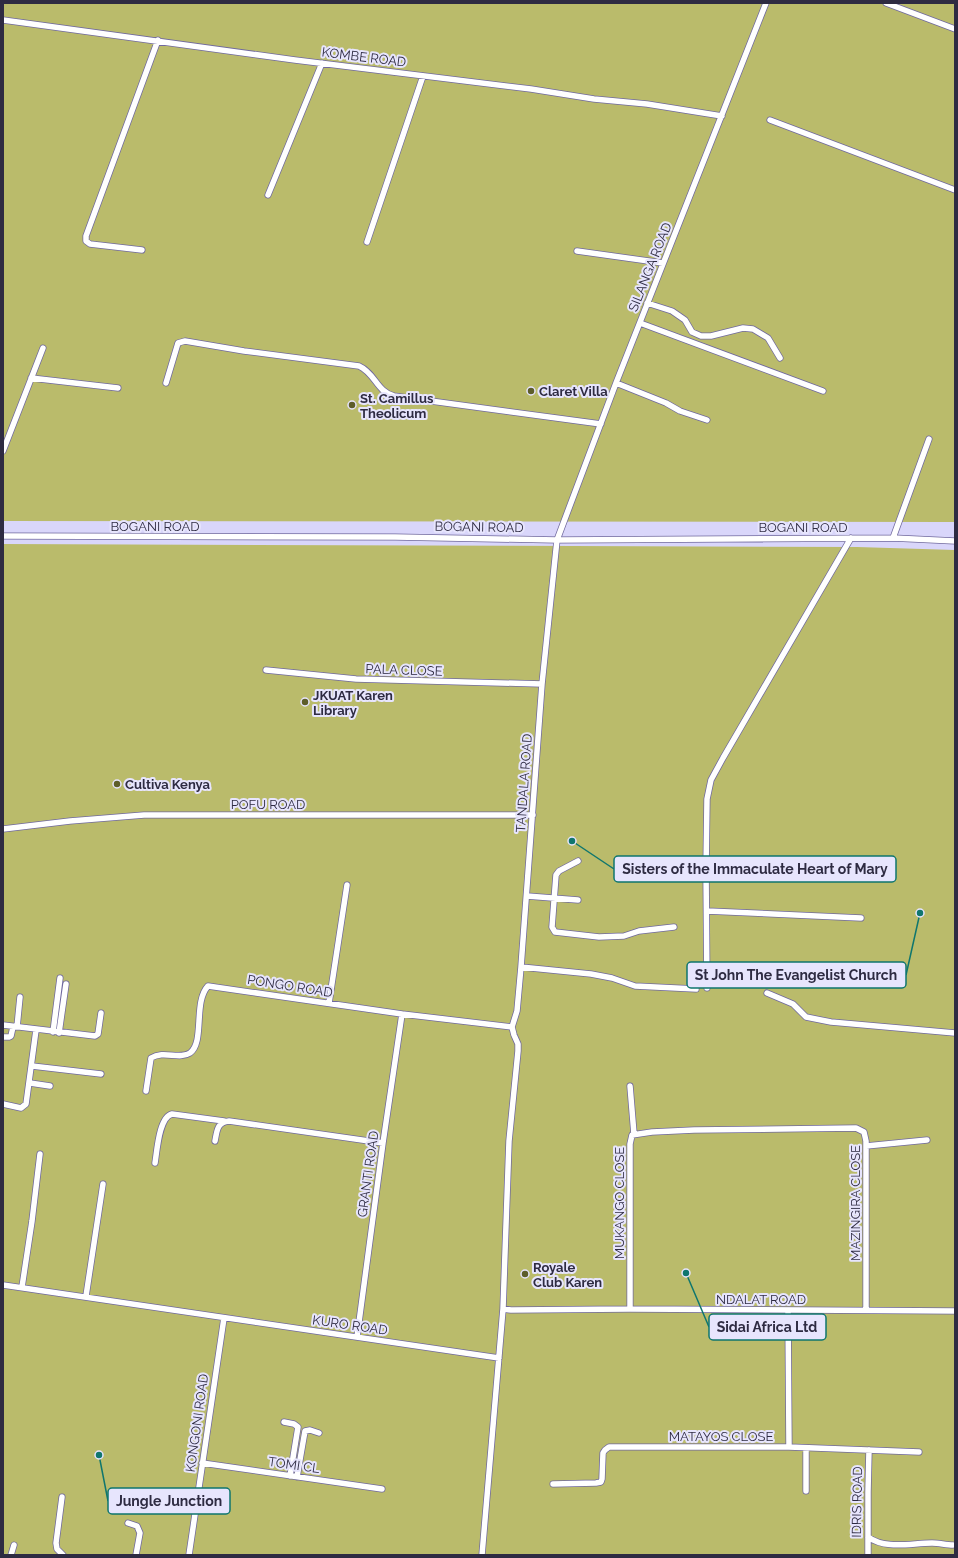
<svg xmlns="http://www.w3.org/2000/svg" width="958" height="1558" font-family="Raleway,sans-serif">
<rect width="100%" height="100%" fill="#d9d6fa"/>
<path fill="#babb6b" d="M3,3h952v519l-952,-1z
M3,544l854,3 98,3v1005h-952z"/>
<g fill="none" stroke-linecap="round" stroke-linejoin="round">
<defs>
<path id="street" d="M886,3l69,26
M3,20l292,40 236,29 63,10 53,5 75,12
M770,120l185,70
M268,195l54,-132
M367,242l56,-166
M142,250l-52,-6 -4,-3v-5l72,-196
M577,251l86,12
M647,303l25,8 13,9 7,12 9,4h10l32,-8 10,1 15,9 12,20
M640,323l183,68
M31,378l87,10
M166,383l12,-40 7,-2 59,10 115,15c16,7 18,26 35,30l207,28
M616,383l50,20 14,8 27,9
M3,451l40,-103
M3,536l392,1 162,3 336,-2 62,3
M893,538l36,-99
M266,670l90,9 186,5
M3,829l67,-8 74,-6h389
M578,861l-19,10 -3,4 -4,52 3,5 44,5 25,-1 15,-5 35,-4
M527,896l51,4
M707,911l154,7
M521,967l70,7 21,4 23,8 61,3
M707,988l-1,-119 1,-70 4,-19 12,-22 128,-220
M767,993l26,11 13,13 25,5 124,11
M329,1003l18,-118
M3,1025l92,11 3,-2 3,-21
M17,1027l3,-30
M53,1032l7,-54
M59,1033l7,-49
M3,1037h6l2,-1 2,-9
M32,1066l69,8
M30,1083l20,3
M630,1086l4,48
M146,1091l5,-33c13,-8 28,2 39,-5 15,-11 3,-51 18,-67l194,28 110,13
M3,1104l18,4 5,-4 10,-74
M215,1141c2,-10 2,-19 14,-20l154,22
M866,1146l61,-6
M155,1163c2,-12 4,-46 17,-49l52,7
M3,1285l496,73
M22,1287l10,-66 8,-67
M86,1296l17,-112
M503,1309l6,-168 9,-90v-7l-4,-9 -2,-8 5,-16 4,-44 21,-283 15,-144 59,-157 150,-380
M630,1309v-165l2,-9 20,-3 42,-2 162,-2 8,4 2,9v169
M788,1310l1,137
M357,1337l26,-194 19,-129
M284,1422l10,2 4,3 -8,49
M202,1463l180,26
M297,1477l8,-46 5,-1 9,3
M553,1484l43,-1 5,-1 1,-3 1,-26 2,-3 4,-3h180l130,5
M806,1491v-43
M62,1497l-6,46 1,6 6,6
M128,1523l9,3 3,7 -4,22
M868,1537c18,13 43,6 64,6 7,0 14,2 21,2
M11,1555l3,-10
M189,1555l35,-237
M482,1555l21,-246 8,1 119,-1 325,2
M868,1555v-63l1,-42"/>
</defs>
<use href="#street" stroke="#70699e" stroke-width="7"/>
<use href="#street" stroke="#fff" stroke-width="5.5"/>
</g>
<g fill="#5d5d2a" stroke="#e7e5fd" stroke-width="1.5">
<circle cx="531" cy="391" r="4"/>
<circle cx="352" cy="405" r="4"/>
<circle cx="305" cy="702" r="4"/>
<circle cx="117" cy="784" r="4"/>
<circle cx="525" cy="1274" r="4"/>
</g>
<g text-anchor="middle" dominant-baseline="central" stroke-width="4" stroke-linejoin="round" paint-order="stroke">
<g font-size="13" fill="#2e2b42" stroke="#e7e5fd">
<text transform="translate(364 57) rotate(7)">KOMBE ROAD</text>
<text transform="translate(650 267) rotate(-68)">SILANGA ROAD</text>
<text x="155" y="526">BOGANI ROAD</text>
<text transform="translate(479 527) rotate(1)">BOGANI ROAD</text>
<text x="803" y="527">BOGANI ROAD</text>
<text transform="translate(404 670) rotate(2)">PALA CLOSE</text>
<text transform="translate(524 783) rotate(-86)">TANDALA ROAD</text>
<text x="268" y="804">POFU ROAD</text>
<text transform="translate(290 986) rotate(9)">PONGO ROAD</text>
<text transform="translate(368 1174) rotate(-82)">GRANTI ROAD</text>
<text transform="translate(619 1203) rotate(-90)">MUKANGO CLOSE</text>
<text transform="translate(855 1203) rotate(-90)">MAZINGIRA CLOSE</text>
<text x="761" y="1299">NDALAT ROAD</text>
<text transform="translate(350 1325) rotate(8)">KURO ROAD</text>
<text transform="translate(197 1423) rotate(-82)">KONGONI ROAD</text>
<text x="721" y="1436">MATAYOS CLOSE</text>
<text transform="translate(294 1465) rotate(8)">TOMI CL</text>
<text transform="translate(857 1502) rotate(-89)">IDRIS ROAD</text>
</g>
<g font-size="13" font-weight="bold" fill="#2e2b42" stroke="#e7e5fd" text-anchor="start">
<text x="539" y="391">Claret Villa</text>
<text x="360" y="398">St. Camillus<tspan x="360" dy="15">Theolicum</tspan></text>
<text x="313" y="695">JKUAT Karen<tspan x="313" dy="15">Library</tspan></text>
<text x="125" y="784">Cultiva Kenya</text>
<text x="533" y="1267">Royale<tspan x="533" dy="15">Club Karen</tspan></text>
</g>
</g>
<path fill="none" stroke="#0f766e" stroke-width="1.5" d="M572 841L614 869M920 913L906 975M686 1273L709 1327M99 1455L108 1501"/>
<g fill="#0f766e" stroke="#e7e5fd" stroke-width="1.5">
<circle cx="572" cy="841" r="4"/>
<circle cx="920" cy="913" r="4"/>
<circle cx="686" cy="1273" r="4"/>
<circle cx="99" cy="1455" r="4"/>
</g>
<g fill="#e7e5fd" stroke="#0f766e" stroke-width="1.5">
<rect x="614" y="856" width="282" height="26" rx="4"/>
<rect x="687" y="962" width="219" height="26" rx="4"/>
<rect x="709" y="1314" width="117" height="26" rx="4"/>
<rect x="108" y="1488" width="122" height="26" rx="4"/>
</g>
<g font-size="14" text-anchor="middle" font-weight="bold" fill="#2e2b42">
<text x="755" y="874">Sisters of the Immaculate Heart of Mary</text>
<text x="796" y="980">St John The Evangelist Church</text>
<text x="767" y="1332">Sidai Africa Ltd</text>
<text x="169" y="1506">Jungle Junction</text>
</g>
<rect width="958" height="1558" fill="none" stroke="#2e2b42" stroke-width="8"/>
</svg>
